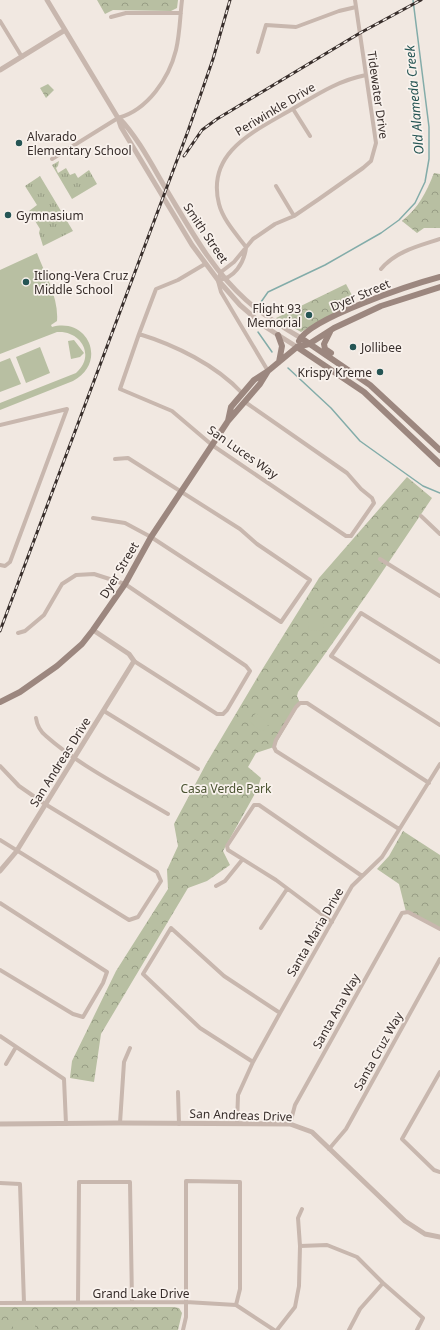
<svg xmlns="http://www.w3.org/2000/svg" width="440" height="1330" font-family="'Noto Sans',sans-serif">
<defs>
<pattern id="grass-tufts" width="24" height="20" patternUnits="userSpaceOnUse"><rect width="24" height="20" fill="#b8bfa2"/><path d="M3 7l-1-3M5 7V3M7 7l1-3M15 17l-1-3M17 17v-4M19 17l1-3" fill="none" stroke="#979c84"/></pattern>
<pattern id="park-crowns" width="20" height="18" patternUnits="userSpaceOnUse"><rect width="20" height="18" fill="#b8bfa2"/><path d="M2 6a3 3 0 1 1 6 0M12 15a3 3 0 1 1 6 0" fill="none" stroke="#979c84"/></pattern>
</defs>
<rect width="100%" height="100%" fill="#f1e8e1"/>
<path fill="url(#grass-tufts)" d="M59,161l-1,5 -2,2 2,5 8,-5 4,7 5,-2 3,5 11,-8 8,14 -25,15 -20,-34z
M40,176l33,55 -30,15 -4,-13 1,-4 -11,-18 8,-6 -12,-19z"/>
<path fill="url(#park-crowns)" d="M97,0h81l-1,8 -6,3 -58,-1 -8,4z
M48,84l6,6 -8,8 -6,-10z
M434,173l6,1v54h-16l-7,5 -15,-12c17,-14 24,-28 32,-48z
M346,284l9,17 -54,31 -25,-14z
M407,477l25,21 -64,95 -70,99 -1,4 3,7 -26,44 -18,6 -8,14 13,11 -4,12 -34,61 7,14 -23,16 -19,7 -87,146 -7,48 -24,-4 2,-17 44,-90 52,-82 -1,-19 11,-24 -4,-22 32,-60 54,-91 59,-95z
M403,831l37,24v74l-34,-17 -7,-28 -22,-15 12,-13z
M0,1307h174l5,1 3,5 -4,17h-178z"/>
<path fill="#b8bfa2" d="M37,253c8,21 22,45 20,68l-6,4 1,2c36,-10 56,35 21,54l-73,29v-7l76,-30c20,-17 5,-43 -19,-41l-57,22v-84z
M74,340l10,13 -4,4 -9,2 -3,-18z
M40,347l10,26 -24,10 -10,-26z
M10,358l11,26 -21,8v-30z
M310,611l8,1v8h6l-1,11 -15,-1z
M256,713l13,11 -7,8 -13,-11z
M13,1320l22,1v9h-22z"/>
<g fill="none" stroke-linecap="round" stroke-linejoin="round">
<path stroke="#83aca9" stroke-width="1.5" d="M261,302l7,-10 57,-27 56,-32 18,-13 16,-17 10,-21 4,-23v-32l-16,-127
M258,332l14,20
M288,368l43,40 29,33 63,45 17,7"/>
<path stroke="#c8b7ae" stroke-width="4" d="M111,17l15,-4h55
M0,21l22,36
M258,52l8,-27 30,2 43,-16 17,-4
M293,109l17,27
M52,159l66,-41c30,-8 51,-40 58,-68 4,-17 4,-34 6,-50
M276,186l18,30
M246,247c-9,-12 -23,-27 -27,-43 -13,-51 34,-72 70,-93 26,-15 47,-30 77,-36
M381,269c15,-18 38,-23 59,-30
M218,280l3,-8 13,-10 19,-23 22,-15 19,-8 25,-17 44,-31 8,-7 5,-18 -21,-143
M218,280c16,-1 26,-17 28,-32
M218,281l3,11 47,79
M139,334l17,-45 22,-9 27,-16
M242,393c-26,-28 -67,-48 -103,-59l-19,55 52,22 40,34 134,91h5l23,-33 -2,-5 -11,-9 -14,-16 -102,-71
M0,425l67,-16 -57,153 -5,4 -5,-1
M421,516l19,18
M93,518l32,5 26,14 130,85 29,-42 -53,-36 -17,-15 -112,-71 -13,1
M380,559l60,37
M18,633l7,-2 19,-16 18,-31 14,-9 18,-1 31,10 121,82 4,5 -23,39 -4,4h-6l-83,-53
M440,662l-79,-49 -30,43 109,69
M104,711l94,58
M36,718c1,7 5,14 10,18 35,31 82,54 122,78
M0,766l19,20 26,18 112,68 4,9 -23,36 -9,3 -129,-80
M399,829l-123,-78 -2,-4 2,-7 20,-33 4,-4h7l122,80
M216,886l9,-5 17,-21
M0,903l107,69 -4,11 -20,34 -10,-3 -73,-44
M332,922l-56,-42 -48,-30 -1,-4 27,-41h5l103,71
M261,928l26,-39
M0,1036l64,43 2,45
M253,1062l-53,-34 -57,-54 28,-46 53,48 56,37
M6,1064l10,-17
M440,1072l-38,67 32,31 6,2
M178,1092l1,32
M120,1123l4,-61 6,-14
M237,1124l1,-29 15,-33 27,-49 72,-127 30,-29 58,-93
M290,1124l5,-19 107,-192 6,-1 32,17
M329,1149l17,-20 94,-170
M0,1183l20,1 4,119
M300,1246l27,-1 30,12 26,26 40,35 -6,12
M0,1303l186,-1 50,3 38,25
M78,1303l1,-121h51l2,120
M183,1330l3,-13v-136l54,1v107l-4,16
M277,1330l18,-23 4,-21 1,-40 -2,-28 4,-9
M349,1330l11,-21 23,-26"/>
<path stroke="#c8b7ae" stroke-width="5" d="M47,0l71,118 3,9 71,118 26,35 22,25 24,21 33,21
M0,70l65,-40
M119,118c18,18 34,49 47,71 23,38 46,81 80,111 16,14 36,27 55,38
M0,871l16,-19 118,-191 -5,-7 -36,-24
M0,1124l120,-1 170,1 22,8 93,89 20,13 15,3"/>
<path stroke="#9c877f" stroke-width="6" d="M330,332l-6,12 1,5 6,4
M278,335l4,11 -3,16
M301,338l69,47 70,65
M299,341c10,-23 115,-57 141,-64
M297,347l67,45 76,72
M228,421l3,-14 23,-27 14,-9 29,-24 12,-3 25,-16 47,-22 59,-19
M0,702l20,-10 37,-26 25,-22 11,-14 32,-46 26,-47 77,-116 32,-37 8,-13"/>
<defs>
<path id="rail" d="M184,156l18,-26 15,-11 143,-86 61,-33
M0,631l188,-500 25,-72 17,-59"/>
</defs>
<use href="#rail" stroke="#382e2b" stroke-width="3"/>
<use href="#rail" stroke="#f9f2ed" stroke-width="1.5" stroke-dasharray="4.5" stroke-linecap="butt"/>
</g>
<g fill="#255554" stroke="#f9f2ed" stroke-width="1.5">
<circle cx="19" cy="143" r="4"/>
<circle cx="8" cy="215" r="4"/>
<circle cx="26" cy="282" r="4"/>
<circle cx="309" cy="315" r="4"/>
<circle cx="353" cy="347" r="4"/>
<circle cx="380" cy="372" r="4"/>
</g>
<g text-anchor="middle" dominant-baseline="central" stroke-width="3.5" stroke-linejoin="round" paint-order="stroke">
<g font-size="12" fill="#382e2b" stroke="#f9f2ed">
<text transform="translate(378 95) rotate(82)">Tidewater Drive</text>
<text transform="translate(275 109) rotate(-31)">Periwinkle Drive</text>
<text transform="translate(206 233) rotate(56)">Smith Street</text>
<text transform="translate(360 295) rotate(-23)">Dyer Street</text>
<text transform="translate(243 452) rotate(35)">San Luces Way</text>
<text transform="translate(119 570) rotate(-59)">Dyer Street</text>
<text transform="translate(60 762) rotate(-58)">San Andreas Drive</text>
<text transform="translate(315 932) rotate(-60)">Santa Maria Drive</text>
<text transform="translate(336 1011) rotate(-61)">Santa Ana Way</text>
<text transform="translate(378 1051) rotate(-61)">Santa Cruz Way</text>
<text transform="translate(241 1115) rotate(2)">San Andreas Drive</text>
<text x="141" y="1293">Grand Lake Drive</text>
</g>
<g font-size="12" fill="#382e2b" stroke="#f9f2ed" text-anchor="start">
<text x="27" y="136">Alvarado<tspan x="27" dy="14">Elementary School</tspan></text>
<text x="16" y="215">Gymnasium</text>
<text x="34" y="275">Itliong-Vera Cruz<tspan x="34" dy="14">Middle School</tspan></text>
<text x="301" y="308" text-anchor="end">Flight 93<tspan x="301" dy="14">Memorial</tspan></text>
<text x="361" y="347">Jollibee</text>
<text x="372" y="372" text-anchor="end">Krispy Kreme</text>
</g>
<g font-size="12" fill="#4b5432" stroke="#f9f2ed">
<text x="226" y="788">Casa Verde Park</text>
</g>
<g font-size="13" font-style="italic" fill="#255554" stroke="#f9f2ed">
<text transform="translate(414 100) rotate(-95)">Old Alameda Creek</text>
</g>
</g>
</svg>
